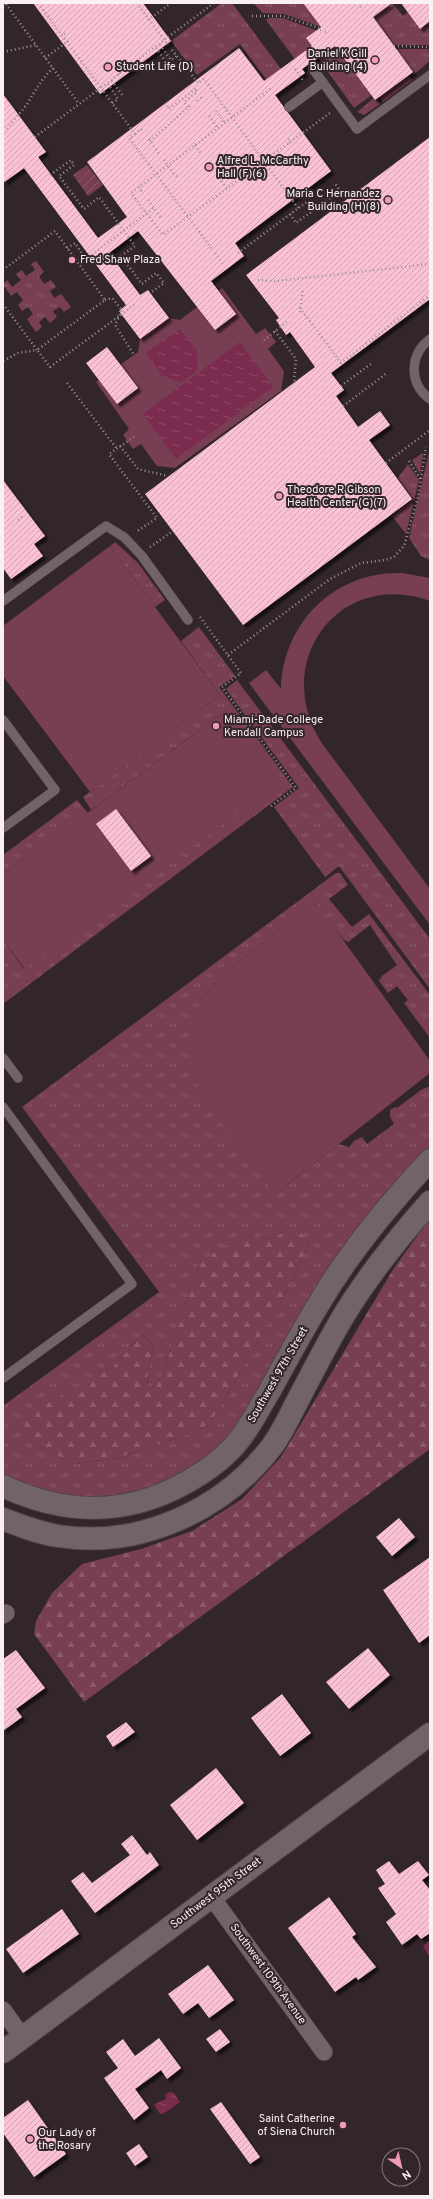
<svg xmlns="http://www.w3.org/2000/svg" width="433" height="2199" font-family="Overpass,sans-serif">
<defs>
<pattern id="grass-tufts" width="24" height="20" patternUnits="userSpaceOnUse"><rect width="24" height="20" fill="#773e54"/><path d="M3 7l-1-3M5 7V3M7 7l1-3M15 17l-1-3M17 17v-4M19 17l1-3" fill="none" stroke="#8b5a6d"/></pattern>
<pattern id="forest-firs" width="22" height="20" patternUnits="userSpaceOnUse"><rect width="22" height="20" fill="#773e54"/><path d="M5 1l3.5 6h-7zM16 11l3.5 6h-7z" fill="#8b5a6d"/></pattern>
<pattern id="garden-furrows" width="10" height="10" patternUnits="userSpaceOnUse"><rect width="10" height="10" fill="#773e54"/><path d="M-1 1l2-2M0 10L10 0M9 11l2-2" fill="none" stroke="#8b5a6d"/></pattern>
<pattern id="water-ripples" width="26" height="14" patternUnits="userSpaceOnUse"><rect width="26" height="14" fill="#7b2b4d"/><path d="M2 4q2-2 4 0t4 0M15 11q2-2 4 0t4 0" fill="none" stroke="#8e4a67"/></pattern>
<pattern id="building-hatch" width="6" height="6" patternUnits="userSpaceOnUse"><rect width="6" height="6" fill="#fbc1d5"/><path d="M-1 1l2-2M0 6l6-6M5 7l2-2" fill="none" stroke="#cfa3b2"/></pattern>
<filter id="shadow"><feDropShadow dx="3.5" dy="3.5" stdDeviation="1" flood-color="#0009"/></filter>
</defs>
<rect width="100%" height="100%" fill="#33262a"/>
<path fill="url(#grass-tufts)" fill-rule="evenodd" d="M222,3h10l49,66 -12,14 -29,-39 -43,31 -26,-34z
M253,3h50l18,24 -37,-13 -21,-1z
M392,3l11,13 5,-4 12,17 10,-8v24h-37l-20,-28z
M269,18h14l43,16 -29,28 -31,-42z
M335,46l37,49 -18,13 -36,-50z
M396,49h34v12l-17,14v-4z
M408,75l4,5 -29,22 -4,-6z
M374,98l6,6 -16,11 -7,-3z
M36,261l8,11 -5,4 5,8 7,-4 5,7 -6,4 4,7 7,-4 10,13 -7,5 -4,-5 -7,4 4,6 -7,6 -5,-6 -6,5 3,5 -6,5 -9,-13 6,-5 -5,-7 -6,4 -4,-6 5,-5 -6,-8 -6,4 -8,-11 4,-5 5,7 9,-7 -5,-6 6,-4 4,6 9,-6 -4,-6z
M430,448v112l-9,-4 -12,-18z
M423,453l-3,21 -8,-14z
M408,464l11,16 -13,54 -14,-18 21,-17 -15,-21z
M115,542l23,21 27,37 -10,7 -45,-61z
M199,627l36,49 -16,11 74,100 -290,217v-64l21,29 206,-261 -139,102 -8,-13 137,-102 -39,-54z
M237,680l193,259v50l-91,-123 -14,11 -51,-70 25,-19 -73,-99z
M77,800l11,13 -85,62v-20z
M336,873h4l8,12 -19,14 23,28 17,-13 61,81v43l-26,-35 4,-3 -11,-14 -9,7 -9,-12 3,-5 15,-11 -27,-40 -22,17 -4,-2 -29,-37 -90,69 -23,27 73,195 64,-50 10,3 5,-6 8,-4 5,7 27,-20 -4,-7v-7l5,-3 2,1 24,-18 9,-4v61l-20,21 -172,259 -41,41 -70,29h-67l-57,-20v-71l156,-114 -137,-185zM286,1230l24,12 -21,45 -79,137 -21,10 -71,24 -43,6 -40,-20 59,-66 19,-11 29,-33 12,12 -6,25 -1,16 9,-1 7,-13 36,-111 53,-27 21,4z"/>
<path fill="url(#forest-firs)" d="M430,1218v231l-346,253 -50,-68 2,-13 16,-28 30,-29 59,-15 51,-18 50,-32 39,-42 113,-189z
M286,1230h12l12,12 -21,45 -79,137 -21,10 -71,24 -43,6 -40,-20 -11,-20 17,-17 72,-40 29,-33 12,12 -6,25 -1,16 9,-1 7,-13 36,-111 27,-16 26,-11 21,4z"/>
<path fill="#773e54" d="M222,288l34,46 9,-6 11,14 -8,7 16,22 -3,20 -106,77 -18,-2 -16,-22 -8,5 -10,-14 6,-6 -33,-47 42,-30 2,-13 29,-21 11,2z
M110,546l110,149 -130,97 -87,-116v-50z
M402,573l28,5v23c-91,-33 -159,61 -109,141l109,147v36l-181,-242 17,-13 15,19c2,-67 54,-118 121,-116z
M230,708l53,72 -258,189 -22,-29v-65z
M316,902l114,159v12l-155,121 -69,-92 -9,-19 -6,-16v-38l11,-30 23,-27z"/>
<path fill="url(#garden-furrows)" d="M87,165l16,20 -15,11 -15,-21z"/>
<path fill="url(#water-ripples)" d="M180,329l17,22 1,19 -18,13 -14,-7 -3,1 -17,-24z
M240,342l33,45 -97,72 -33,-45z
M430,1940v16h-1l-6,-10z
M170,2092l4,1 6,9 -17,12h-3l-6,-10 12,-5 -1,-4z"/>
<path fill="url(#building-hatch)" filter="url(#shadow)" d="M33,3h110l28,38 -71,53z
M303,3h89l-19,14 40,55 -38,28 -40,-54 -33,23 3,4 -30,22 56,76 -96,72 9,13 -33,25 25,33 -21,16 -77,-99 -29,22 31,42 8,-5 21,28 -29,21 -21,-28 7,-6 -102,-137 -21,15v-89l43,58 -8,5 60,81 29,-21 -40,-55 152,-114 25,33 48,-35 -6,-8 15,-11z
M401,3h29v18l-10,8z
M430,137v162l-99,74 13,17 -8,6 22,31 22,-16 10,14 -21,15 43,59 -169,126 -98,-131 170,-127 -25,-35 -4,3 -10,-15 3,-2 -33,-43z
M107,347l31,41 -21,16 -31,-41z
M3,480l42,56 -11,8 9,12 -32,23 -8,-11z
M116,809l35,47 -20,15 -35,-47z
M399,1518l16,19 -23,19 -16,-19z
M430,1557v78l-11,8 -36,-53z
M368,1648l22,27 -41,34 -23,-27z
M16,1650l29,38 -29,21 6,8 -19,14v-72z
M282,1694l29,39 -31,23 -29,-38z
M126,1722l9,10 -22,15 -7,-11z
M216,1768l28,35 -47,37 -27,-35z
M132,1835l15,20 3,-3 9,13 -64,48 -24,-32 12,-9 9,11 38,-28 -9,-11z
M389,1861l10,13 19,-13 11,14 -7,5 8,10v43l-9,6 -4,-5 -15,11 -16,-23 10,-8 -18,-26 7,-4 -9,-14z
M329,1897l27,37 -4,3 24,30 -18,13 -2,-3 -21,15 -47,-64z
M62,1909l17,25 -56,39 -17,-24z
M208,1965l26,35 -25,18 -11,-15 -15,11 -15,-20z
M220,2029l10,13 -14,10 -10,-13z
M159,2038l22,30 -14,11 -6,-9 -26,19 14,19 -15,12 -30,-42 14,-10 -12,-16 17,-13 12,17z
M28,2100l38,54 -32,23 -31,-44v-15z
M221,2102l39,55 -10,7 -40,-55z
M139,2144l9,13 -13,9 -9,-13z"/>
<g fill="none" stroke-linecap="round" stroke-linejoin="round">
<defs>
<path id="service" d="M313,69l44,60 73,-54
M289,107l34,-25
M430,339c-21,16 -21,45 0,60
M3,601l103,-75 18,11 18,19 46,64
M3,720l52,70 -52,38
M3,1058l15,20
M3,1107l129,177 -129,94"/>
<path id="minor" d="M3,1615l3,-2
M211,1896l113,156
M3,2010l19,27"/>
<path id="tertiary" d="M3,1486c61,29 123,30 182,-3 20,-11 39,-24 54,-43 12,-15 20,-32 30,-48 16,-29 32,-59 49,-87 31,-53 70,-100 112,-145
M3,1519c18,7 36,14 55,17 82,13 166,-26 215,-91 10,-14 17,-30 25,-45 14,-27 28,-54 43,-80 25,-42 57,-82 89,-118
M3,2052l427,-318"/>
</defs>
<use href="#service" stroke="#504549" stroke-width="10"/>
<use href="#minor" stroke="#504549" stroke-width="18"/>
<use href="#tertiary" stroke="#504549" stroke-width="24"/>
<path stroke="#9d9296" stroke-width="2.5" stroke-dasharray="1 3" stroke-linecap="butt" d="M6,4l73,100
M3,7l5,-4
M360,7l3,-2
M252,16h31l36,12
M148,20l23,-17
M320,30h1
M325,32h1
M64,34l2,-1
M168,37l46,-34
M160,45l11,15 6,-4
M394,46l36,1
M156,48l11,15
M172,50l26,33 6,-4 94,129
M3,52l33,-7
M45,58l26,-19
M295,69l9,13
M117,70l3,5
M112,81l11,15
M108,84l10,15 -6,4
M270,89l-139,104 32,42 167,-122
M104,92l31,42 -6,4 83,111
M201,97l1,2
M197,100l1,2
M167,106l2,3 29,-22
M188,107l-4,-5 13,-10 -2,-3
M216,111l9,12
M209,116l9,12
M7,129c7,-9 14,-17 20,-25 9,-14 14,-25 26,-36
M135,134l6,-5 2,3
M35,137l63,-47
M149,139l11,16
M150,141l42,-37
M290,143l-2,-3 3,-2
M195,145l6,9
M164,160l10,14 5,4
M50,175l21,-15 3,5 -15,11 25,33 15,-12 36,49 -14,10 21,28 14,-11 8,10 -14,10
M219,178l8,11
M139,187l3,5
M148,200l13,18
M290,214l6,9 44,-32 -6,-9
M67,248l8,-5 11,16 68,-51
M215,253l8,11
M238,253l70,-52
M3,270l52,-39 50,69 -68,50 13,17 61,-45
M258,280l19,1 153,-17
M105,300l7,-2 10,12 -7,15 19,30
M3,304l34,46 -19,3 -15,8
M300,308l41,55 89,-68
M300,312l3,-23
M275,331l21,28 -2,20 1,3
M264,340l24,-19
M67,383l50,66
M341,386l31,-23
M343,406l44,-33
M134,437l-25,17 48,64 -21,14
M120,446l18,23 30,7
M409,461l12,19
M386,463l44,-33
M18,520l6,-5
M150,547l23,-16
M200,617l41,56 -19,14 74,101 -25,18
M228,655l102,-76 31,-16 24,-3 9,-3 10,-11 14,-49 8,-50"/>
<use href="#service" stroke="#726367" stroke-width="9"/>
<use href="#minor" stroke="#726367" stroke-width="17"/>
<use href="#tertiary" stroke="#726367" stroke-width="22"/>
<path stroke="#9d9296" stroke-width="2.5" stroke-dasharray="1 3" stroke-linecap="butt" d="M38,3l66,89
M137,3l31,42
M98,90l70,-53
M111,322l24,-18"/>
</g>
<g fill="#ef9ab8" stroke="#33262a" stroke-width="1.5">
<circle cx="375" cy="60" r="4"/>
<circle cx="108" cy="67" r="4"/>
<circle cx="209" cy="167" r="4"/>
<circle cx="388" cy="200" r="4"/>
<circle cx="72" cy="260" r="4"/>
<circle cx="279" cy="496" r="4"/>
<circle cx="216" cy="726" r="4"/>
<circle cx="343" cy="2125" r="4"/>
<circle cx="30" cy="2139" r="4"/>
</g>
<g text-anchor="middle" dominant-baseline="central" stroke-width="4" stroke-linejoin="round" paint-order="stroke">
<g font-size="11" fill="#f9f0f3" stroke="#33262a" text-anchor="start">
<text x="367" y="54" text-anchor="end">Daniel K Gill<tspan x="367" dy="13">Building (4)</tspan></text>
<text x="116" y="67">Student Life (D)</text>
<text x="217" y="161">Alfred L. McCarthy<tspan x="217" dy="13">Hall (F)(6)</tspan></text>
<text x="380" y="194" text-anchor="end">Maria C Hernandez<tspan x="380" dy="13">Building (H)(8)</tspan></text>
<text x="80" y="260">Fred Shaw Plaza</text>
<text x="287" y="490">Theodore R Gibson<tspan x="287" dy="13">Health Center (G)(7)</tspan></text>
<text x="224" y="720">Miami-Dade College<tspan x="224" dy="13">Kendall Campus</tspan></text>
<text x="335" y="2119" text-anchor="end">Saint Catherine<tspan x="335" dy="13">of Siena Church</tspan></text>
<text x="38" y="2133">Our Lady of<tspan x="38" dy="13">the Rosary</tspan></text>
</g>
<g font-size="11" fill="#f9f0f3" stroke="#33262a">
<text transform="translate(278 1375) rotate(-60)">Southwest 97th Street</text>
<text transform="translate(216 1893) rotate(-37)">Southwest 95th Street</text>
<text transform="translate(268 1974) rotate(54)">Southwest 109th Avenue</text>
</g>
</g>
<rect width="433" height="2199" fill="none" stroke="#f9f0f3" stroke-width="8"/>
<g transform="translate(401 2167) rotate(146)"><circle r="19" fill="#33262a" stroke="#82777a"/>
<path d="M0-3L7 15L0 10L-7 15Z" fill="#ef9ab8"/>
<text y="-6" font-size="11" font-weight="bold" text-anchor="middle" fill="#f9f0f3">N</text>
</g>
</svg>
